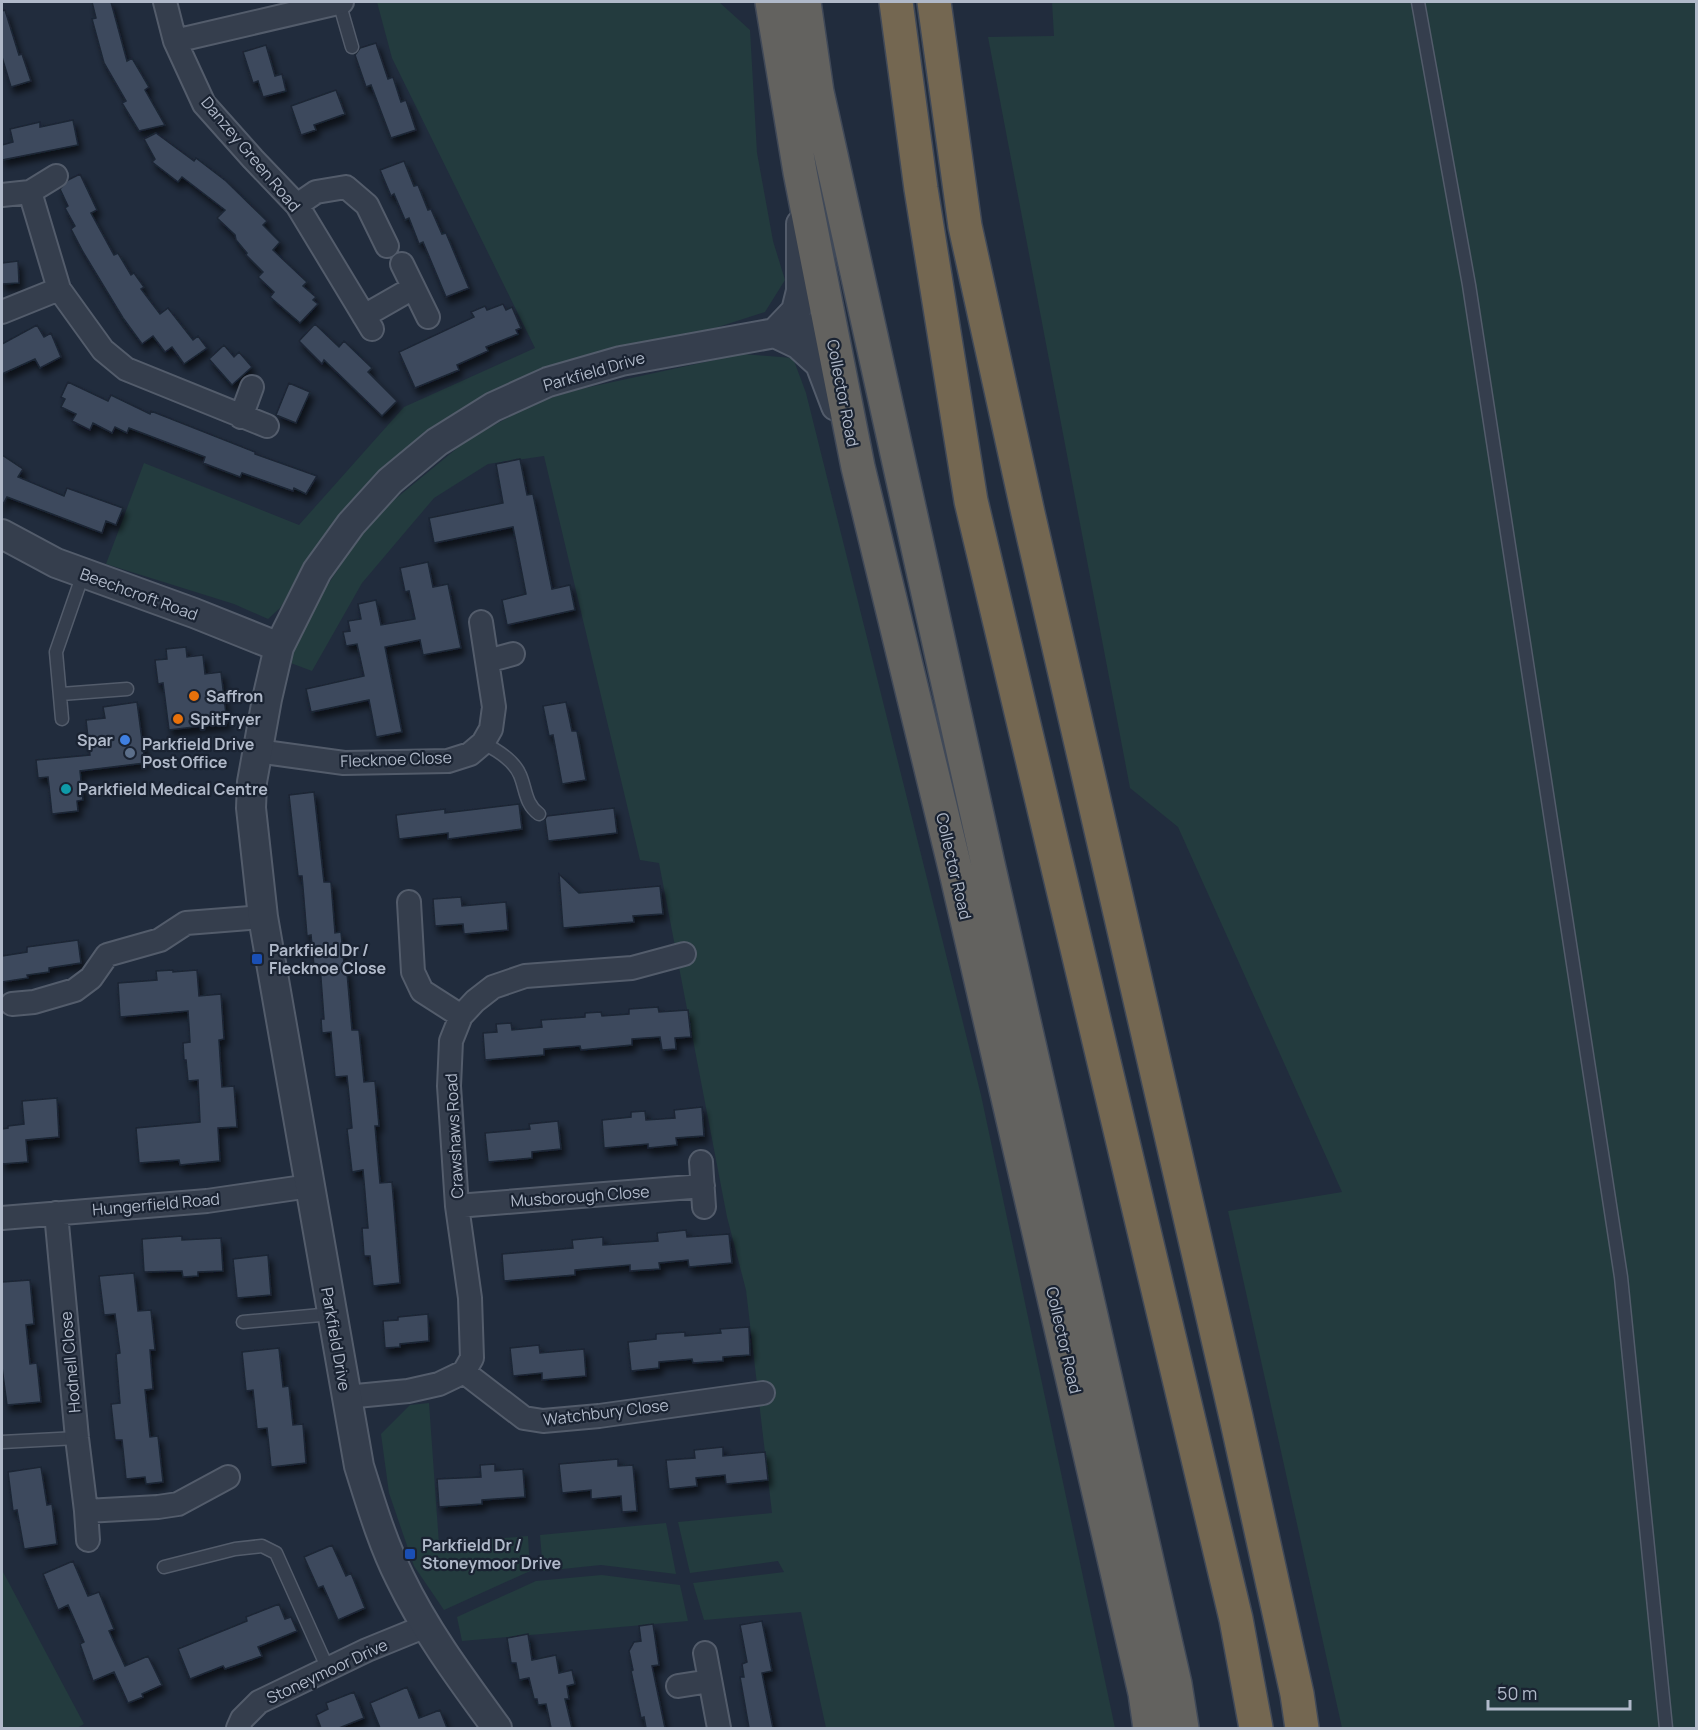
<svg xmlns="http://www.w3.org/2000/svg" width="1698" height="1730" font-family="Manrope,sans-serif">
<defs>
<filter id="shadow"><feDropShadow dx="3.5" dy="6" stdDeviation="3" flood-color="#0009"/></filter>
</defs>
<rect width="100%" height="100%" fill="#212c3d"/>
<path fill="#233b3e" d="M377,2h342l31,28 7,123 16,88 12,39 -20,32 -53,17 -158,37 -103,51 -147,155 -24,36 -12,11 -34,-15 -128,-40 38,-101 155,62 105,-118 131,-59 -143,-290z
M1052,2h644v1726h-354l-114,-517 114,-19 -164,-365 -48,-39 -142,-751 66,-1z
M742,354l51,4 13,35 175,702 134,633h-289l-25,-116 -97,8 -11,-37 91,-11 -6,-11 -88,12 -12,-51 94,-9 -26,-223 -19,-73 -68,-354 -19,-3 -96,-404 -56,8 -54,34 -72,85 -50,88 -24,-9 20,-47 63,-96 96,-79 68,-37 41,-13z
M429,1403l10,141 89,-8 2,35 -86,39 -30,-44 -25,-73 -8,-59 29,-29z
M666,1523l10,51 -75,-9 -58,6 -3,-36z
M2,1570l82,154 -7,4h-75z
M602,1575l78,10 8,36 -226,20 -5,-24 79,-36z"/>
<path fill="#3c4a5d" stroke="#1c2534" stroke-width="1.5" filter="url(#shadow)" d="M92,2h19l16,59 5,-3 17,29 -4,3 20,35 -26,6 -17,-28 4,-2 -22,-38 -12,-44 4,-1z
M5,10l14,45 3,-1 9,27 -20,6 -9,-30v-46z
M376,43l12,36 5,-2 8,25 5,-2 10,30 -25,8 -20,-53 -5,2 -11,-32 5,-7z
M266,45l9,31 7,-2 4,17 -23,6 -5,-16 -5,2 -10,-31z
M336,90l9,24 -31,11 2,5 -15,5 -10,-29z
M73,120l5,25 -76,15v-15l11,-3 -3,-13 30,-7v5z
M156,133l38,28 2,-3 30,23 41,40 -4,4 17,17 -7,8 34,32 -4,4 13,11 -3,3 5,4 -18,19 -30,-26 4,-5 -16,-15 5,-5 -17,-17 1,-2 -11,-13 -1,-5 -18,-17 8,-8 -43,-33 -4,5 -26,-20 3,-3 -11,-20z
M404,161l10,25 4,-1 10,25 3,-1 11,25 4,-1 23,55 -23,9 -23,-55 -4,2 -10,-26 -4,2 -11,-26 -3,2 -11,-26z
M80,174l17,36 -6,3 23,42 4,-2 13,22 3,-2 10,14 -3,2 19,25 8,-6 25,32 5,-4 9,12 -23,16 -12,-17 -7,5 -12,-16 -11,8 -19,-26 -40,-66 -12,-23 4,-3 -10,-18 3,-2 -8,-17 8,-9z
M18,261l1,22 -17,1v-21z
M503,304l3,6 6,-3 9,21 -5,2 2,4 -32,13 2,4 -31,14 2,5 -44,18 -16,-36 75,-35 -3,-5 14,-6 2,4z
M315,324l24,23 5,-6 28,27 -4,4 29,29 -15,15 -58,-56 -2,4 -23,-23z
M37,325l7,12 7,-4 10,24 -21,11 -5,-9 -33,15v-30z
M224,345l10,12 5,-5 13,15 -20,18 -23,-26z
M68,382l40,19 3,-6 39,19 1,-3 104,41v2l62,22 -11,18 -12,-6 -1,3 -51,-18 -2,4 -37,-14 2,-6 -76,-29 -2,5 -12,-6 -3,6 -19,-10 -3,7 -18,-9 4,-7 -15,-7 4,-8 -4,-2z
M289,383l21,9 -14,31 -20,-8z
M2,455l21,14 -5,8 46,19 3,-8 56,20 -7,17 -10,-4 -4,12 -95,-36 -5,9z
M520,459l7,36 6,-1 19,95 18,-4 5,25 -68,15 -5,-25 24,-6 -13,-67 -79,16 -5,-25 74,-15 -7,-39z
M428,562l5,25 15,-3 13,64 -38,7 -3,-15 -35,7 17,85 -26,5 -7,-37 -58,12 -5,-23 58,-13 -7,-32 -11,2 -3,-14 7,-1 -2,-10 13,-2 -3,-15 18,-4 5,25 34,-6 -6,-28 -4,1 -5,-24z
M186,647l1,10 16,-2 2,19 16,-2 6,51 -58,7 -6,-47 -5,1 -3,-24 12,-1 -1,-10z
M137,702l8,61 -65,8 3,29 -6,1 1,10 -26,3 -4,-37 -10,1 -2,-18 54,-5 -4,-35 19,-2 -2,-11z
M566,702l6,29h5l9,49 -24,4 -9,-49 -4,1 -6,-30z
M314,792l10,90h7l4,51 6,-1 4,41h2l5,57h7l5,52 11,-1 4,45h-4l5,57 12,-1 8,101 -27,3 -3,-30h-6l-2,-28h6l-5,-58 -11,2 -5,-43 5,-1 -5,-52 -12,1 -4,-45 -9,1 -1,-14h3l-4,-54 -6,1 -3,-31 -4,1 -5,-60h-4l-9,-81z
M519,804l3,25 -74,10v-6l-49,6 -3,-24 49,-6v4z
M614,808l3,25 -69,8 -3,-22 2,-3z
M559,874l20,19 81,-7 3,28 -30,2 1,6 -71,6z
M461,897l1,9 44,-4 2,28 -44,4 -1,-10 -28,2 -2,-27z
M78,940l3,23 -32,5v4l-22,3 1,3 -26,4v-26l25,-4v-5z
M173,970v2l24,-2 2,26 22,-2 3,45 -5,1 3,47 12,-1 3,41 -19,1 2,33 -40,4 -1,-5 -40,3 -3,-35 64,-6 -2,-42 -10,1 -2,-21h-2l-1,-17 7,-1 -2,-31 -68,6 -2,-34 39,-3 -1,-9z
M658,1007l1,5 29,-2 3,27 -16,1 1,11 -14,1 -2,-13 -28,2v6l-51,5 -1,-4 -36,3v6l-59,5 -2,-27 14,-1 -1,-8 15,-1 1,7 30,-3 -1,-7 44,-3v-4l16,-1 1,4 27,-2v-5z
M57,1098l2,39 -33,3 2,22 -26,2v-35l6,-1v-2l16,-2 -2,-23z
M702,1107l2,29 -28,2 1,7 -29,3v-4l-44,4 -2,-28 29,-3v-5l14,-1 1,9 29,-2 -1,-8z
M558,1121l3,28 -29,3v6l-44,4 -3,-29 45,-4 -1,-5z
M686,1230l1,7 42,-3 3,29 -43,4 -1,-7 -29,3 1,6 -30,2v-6l-55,5v5l-71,6 -2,-27 71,-6 -1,-8 31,-3v8l55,-4 -1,-8z
M182,1236v4l39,-2 2,33 -25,1v4l-15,1 -1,-6 -38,1 -2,-33z
M268,1255l3,40 -34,3 -4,-39z
M134,1273l4,38 13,-1 4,40h-5l3,39 -8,1 5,47 8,-1 5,46 -17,2 -1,-7 -19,2 -4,-39h-7l-4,-36 9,-1 -4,-49 4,-1 -5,-39 -11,1 -5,-39z
M30,1280l4,44 -8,1 4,39 7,-1 4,39 -34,3 -5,-38v-85z
M428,1314l1,27 -29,3v3l-15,1 -2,-27 15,-1v-3z
M749,1327l1,28 -27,2v4l-30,2 -1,-4 -33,3v6l-28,3 -3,-29 28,-3v-5l29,-2v4l36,-3 -1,-4z
M539,1345l1,8 44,-4 2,27 -44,4v-7l-29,3 -3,-28z
M279,1348l4,39 6,-1 4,39 10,-1 3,39 -35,4 -4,-39 -10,1 -4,-39 -7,1 -4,-39z
M723,1447v9l42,-4 3,28 -42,4 -1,-9 -29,3 1,8 -28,3 -3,-29 29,-2 -1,-8z
M618,1459v7l15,-1 4,46 -15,1 -1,-16 -30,3v-9l-29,3 -3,-29z
M495,1464v7l28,-2 2,28 -43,3v4l-43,3 -2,-28 44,-2 -1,-12z
M41,1467l6,38 5,-1 5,40 -33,5 -7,-39 -4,1 -5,-39z
M332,1545l14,31 5,-3 14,35 -27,12 -15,-34 -5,2 -14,-31z
M73,1561l15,35 11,-4 15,37 -5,2 16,35 23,-10 14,29 -20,9 1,3 -15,6 -14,-31 -21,9 -13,-37 4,-2 -16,-37 -10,5 -15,-36z
M279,1604l6,15 6,-2 6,14 -39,16 4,9 -37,13 -2,-3 -33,13 -12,-30 69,-28 -1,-4z
M762,1621l10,50 -10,2 11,55h-24l-9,-51h4l-2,-13 5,-2 -7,-37z
M653,1624l6,41 -7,1 13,62h-19l-2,-11 -3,1 -10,-47 2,-1 -4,-19 5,-9 7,-1 -2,-15z
M528,1634l4,26 24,-5 3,18 13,-3 3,14 -8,2 2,13h-4l7,29h-21l-5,-24 -8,1 -1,-6h-3l-5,-21 -10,2 -3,-17h-5l-4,-25z
M407,1687l12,31 21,-8 7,18h-67l-10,-25z
M354,1692l10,26 -25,10h-18l-5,-13 12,-6 -2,-6z"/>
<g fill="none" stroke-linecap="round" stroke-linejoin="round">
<defs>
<path id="service" d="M339,2l13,45
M1418,2l51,283 152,992 45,451
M61,694l66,-5
M62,719l-6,-67 27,-78
M483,743c14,7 31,17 37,32 6,14 5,29 19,39
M243,1322l89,-8
M2,1442l75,-4
M164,1567l71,-18 27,-3 14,7 52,116"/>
<path id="minor" d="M165,2l10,39 29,63 49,55 44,46 75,124
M175,41l167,-39
M30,192l29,97 44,61 23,19 141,57
M2,195l28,-3 26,-16
M297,205l19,-13 30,-5 21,18 20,41
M402,264l26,53
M2,312l57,-23
M364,316l49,-28
M241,417l11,-30
M487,661l26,-7
M257,751l87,12 104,-2 22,-7 13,-11 8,-14 3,-22 -13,-85
M409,902l4,70 9,19 39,25
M12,1004l22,-2 41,-12 16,-12 16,-23 53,-15 26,-17 77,-6
M701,1162l3,45
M457,1206l246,-20
M56,1213l21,225 9,73 72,-4 20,-3 50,-27
M2,1218l205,-17 103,-15
M464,1372l60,46 19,3 56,-5 164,-23
M346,1397l62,-6 31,-7 25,-12 8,-14 -2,-60 -13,-92 -8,-120 2,-45 10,-25 14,-15 18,-14 32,-11 107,-8 52,-14
M86,1511l2,29
M705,1653l14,75
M678,1686l32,-5
M238,1728l4,-9 17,-17 108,-52 59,-24"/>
<path id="tertiary" d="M775,333l21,-22 5,-20v-67
M775,333l23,11 22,20 16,42
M2,534l54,29 138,50 85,34
M497,1728c-35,-48 -71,-96 -97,-150 -18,-36 -29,-74 -41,-112l-96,-549 -12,-109 1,-26 15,-83 12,-52 38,-76 34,-47 39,-43 47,-39 56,-35 55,-25 73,-21 154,-28 29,-1 25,-10"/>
<path id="trunk" d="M772,2l28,170 58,295 98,405 189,821 5,35
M804,2l13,90 171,772 187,820 7,44"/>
<path id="motorway" d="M896,2l25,187 50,312 265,1118 20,109
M934,2l31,224 63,287 208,904 61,277 5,34"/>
</defs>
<use href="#service" stroke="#535c6b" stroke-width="15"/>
<use href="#minor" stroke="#535c6b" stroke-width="26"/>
<use href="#tertiary" stroke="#535c6b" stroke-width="32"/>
<use href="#trunk" stroke="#404958" stroke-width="36"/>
<use href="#motorway" stroke="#404958" stroke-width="36"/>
<use href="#service" stroke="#353e4d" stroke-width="12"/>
<use href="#minor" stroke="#353e4d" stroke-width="22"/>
<use href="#tertiary" stroke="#353e4d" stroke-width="28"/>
<use href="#trunk" stroke="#63625f" stroke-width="33"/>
<use href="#motorway" stroke="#746751" stroke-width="33"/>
</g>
<g fill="#e8710a" stroke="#1a2332" stroke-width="2">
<circle cx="194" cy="696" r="6"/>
<circle cx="178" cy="719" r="6"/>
</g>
<circle fill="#3f7fe0" stroke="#1a2332" stroke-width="2" cx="125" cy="740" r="6"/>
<circle fill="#5c6f8a" stroke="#1a2332" stroke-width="2" cx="130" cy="753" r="6"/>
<circle fill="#0f9aa8" stroke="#1a2332" stroke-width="2" cx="66" cy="789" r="6"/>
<g fill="#1a4fb4" stroke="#1a2332" stroke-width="2">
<rect x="251" y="953" width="12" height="12" rx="3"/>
<rect x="404" y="1548" width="12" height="12" rx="3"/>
</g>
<g text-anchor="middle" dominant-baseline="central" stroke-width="4.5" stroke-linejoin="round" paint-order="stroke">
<g font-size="16" fill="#b0b9c9" stroke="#1a2332">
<text transform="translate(251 154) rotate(50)">Danzey Green Road</text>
<text transform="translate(594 371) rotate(-16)">Parkfield Drive</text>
<text transform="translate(843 393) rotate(79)">Collector Road</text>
<text transform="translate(139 594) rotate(20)">Beechcroft Road</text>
<text transform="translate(396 759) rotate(-2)">Flecknoe Close</text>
<text transform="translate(954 866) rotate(77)">Collector Road</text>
<text transform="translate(454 1136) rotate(-93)">Crawshaws Road</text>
<text transform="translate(580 1196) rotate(-4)">Musborough Close</text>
<text transform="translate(156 1204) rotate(-5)">Hungerfield Road</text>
<text transform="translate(336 1339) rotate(80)">Parkfield Drive</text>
<text transform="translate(1064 1340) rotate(77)">Collector Road</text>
<text transform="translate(70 1362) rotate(-95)">Hodnell Close</text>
<text transform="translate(606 1412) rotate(-7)">Watchbury Close</text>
<text transform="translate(327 1671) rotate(-25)">Stoneymoor Drive</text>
</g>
<g font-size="16" font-weight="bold" fill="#b0b9c9" stroke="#1a2332" text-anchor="start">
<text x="206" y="696">Saffron</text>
<text x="190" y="719">SpitFryer</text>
<text x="113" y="740" text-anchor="end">Spar</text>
<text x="142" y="744">Parkfield Drive<tspan x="142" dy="18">Post Office</tspan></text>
<text x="78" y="789">Parkfield Medical Centre</text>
<text x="269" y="950">Parkfield Dr /<tspan x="269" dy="18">Flecknoe Close</tspan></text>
<text x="422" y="1545">Parkfield Dr /<tspan x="422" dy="18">Stoneymoor Drive</tspan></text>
</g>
</g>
<rect width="1698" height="1730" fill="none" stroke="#b0b9c9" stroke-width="6"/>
<path d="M1488 1700v9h142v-9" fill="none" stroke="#b0b9c9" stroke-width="3"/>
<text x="1497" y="1700" font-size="18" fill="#b0b9c9" stroke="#1a2332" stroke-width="4.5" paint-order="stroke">50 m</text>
</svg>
